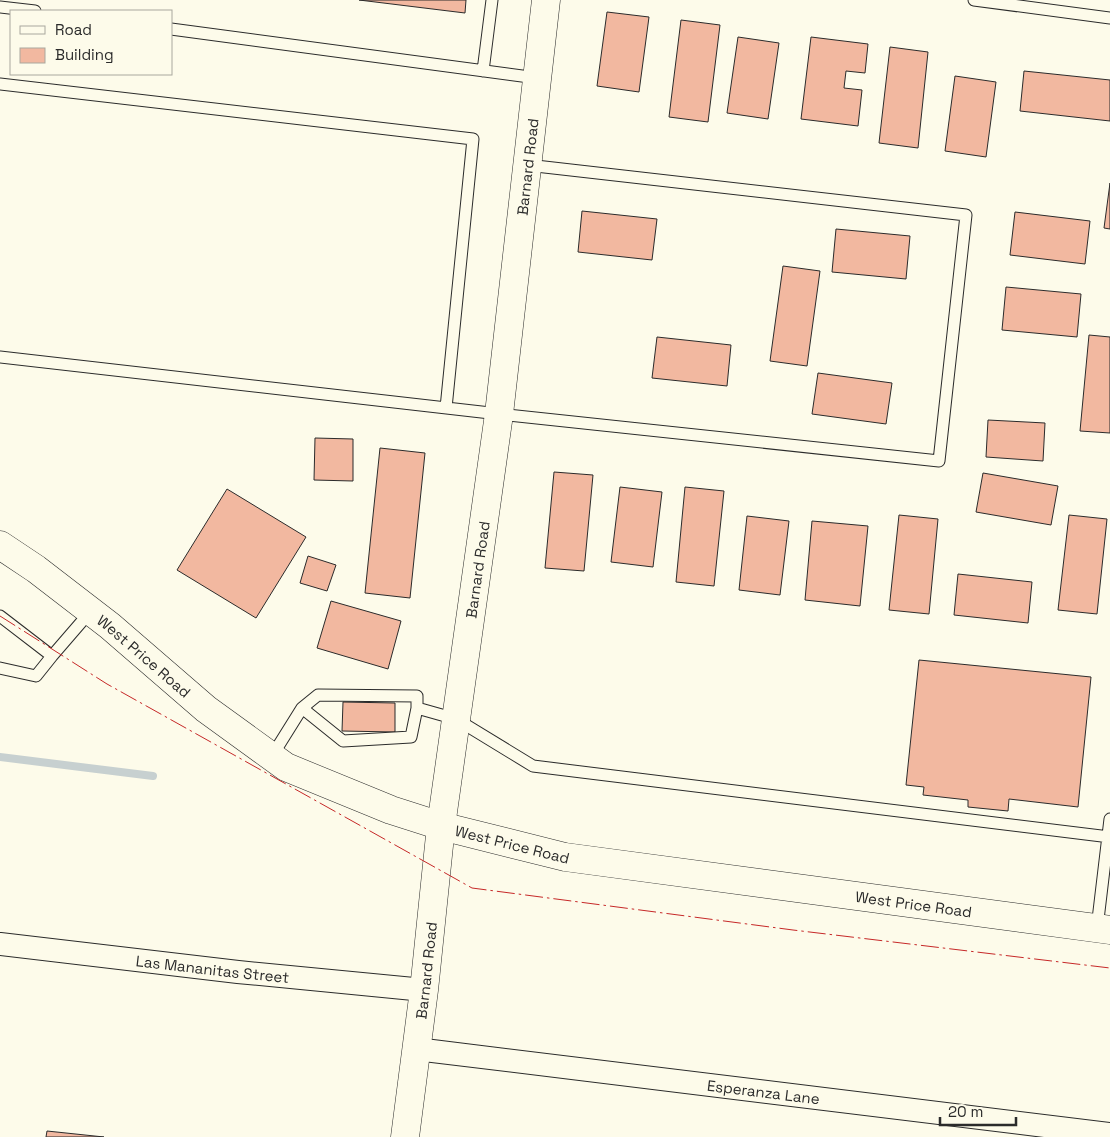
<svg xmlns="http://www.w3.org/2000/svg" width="1110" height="1137" font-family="'Space Grotesk',sans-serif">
<rect width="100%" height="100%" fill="#fdfbea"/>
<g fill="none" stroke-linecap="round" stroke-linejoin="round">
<path stroke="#c7d0d0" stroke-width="8" d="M0,757l153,19"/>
</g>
<path fill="#f2b8a0" stroke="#2b2b2b" d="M359,0h107l-1,13z
M607,12l42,5 -10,75 -42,-6z
M681,20l39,5 -12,97 -39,-5z
M738,37l41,6 -11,76 -41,-6z
M811,37l57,7 -3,29 -19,-2 -2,17 18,2 -4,36 -57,-7z
M890,47l38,5 -10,96 -39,-5z
M1024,71l86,9v41l-90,-10z
M955,76l41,6 -10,75 -41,-6z
M1110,183v46l-6,-1z
M582,211l75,8 -5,41 -74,-8z
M1015,212l75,9 -5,43 -75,-9z
M836,229l74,7 -4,43 -74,-7z
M783,266l37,5 -13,95 -37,-5z
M1006,287l75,7 -4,43 -75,-7z
M1089,335l21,2v96l-30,-2z
M657,337l74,8 -4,41 -75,-8z
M818,373l74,10 -6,41 -74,-10z
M988,420l57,3 -2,38 -57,-4z
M315,438l38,1v42l-39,-1z
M380,448l45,5 -15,145 -45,-5z
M554,472l39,3 -9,96 -39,-3z
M983,473l75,13 -7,39 -75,-13z
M620,487l42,5 -9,75 -42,-5z
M685,487l39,4 -10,95 -38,-4z
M227,489l79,48 -50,81 -79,-48z
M899,515l39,4 -9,95 -40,-4z
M1069,515l38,4 -10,95 -39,-4z
M747,516l42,5 -9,74 -41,-5z
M812,521l56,5 -8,80 -55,-6z
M308,556l28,9 -9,26 -27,-8z
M958,574l74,8 -4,41 -74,-8z
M331,601l70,20 -13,48 -71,-21z
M919,660l172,17 -13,130 -69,-8 -1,12 -40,-4v-7l-45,-5 1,-8 -18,-2z
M343,702l52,1v29l-53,-1z
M47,1131l57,6h-58z"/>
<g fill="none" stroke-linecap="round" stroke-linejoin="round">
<defs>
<path id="lane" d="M974,0l136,18
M0,7l35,4
M171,29l366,49
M483,71l9,-71
M0,84l473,55 -27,269
M0,357l499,57 440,47 27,-246 -439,-50
M0,616l52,40 -16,20 -36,-8
M52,656l38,-44
M302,708l41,33 68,-4 6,-29
M272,756l30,-48 16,-13 99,1v12l39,11 77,47 577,71
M1097,928l13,-109"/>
<g id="street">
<path id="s1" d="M0,944l238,28 186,18"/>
<path id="s2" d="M416,1049l694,85"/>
</g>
<g id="secondary">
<path id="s3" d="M0,545l36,24 74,57 96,83 80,58 105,43 50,16 124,31 545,73"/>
<path id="s4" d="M405,1137l19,-147 17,-164 58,-412 47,-414"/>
</g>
</defs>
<use href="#lane" stroke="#2b2b2b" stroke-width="13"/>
<use href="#street" stroke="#2b2b2b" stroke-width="24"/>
<use href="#secondary" stroke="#2b2b2b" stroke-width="29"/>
<use href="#lane" stroke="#fdfbea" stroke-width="11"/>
<use href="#street" stroke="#fdfbea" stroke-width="22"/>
<use href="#secondary" stroke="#fdfbea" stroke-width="28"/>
<path stroke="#c62828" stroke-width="1" stroke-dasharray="18 4 2.5 4" stroke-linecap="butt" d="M0,616l107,68 365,204 321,42 317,38"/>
</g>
<g text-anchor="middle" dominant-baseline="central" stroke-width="4" stroke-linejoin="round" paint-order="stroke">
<g font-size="15" fill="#2b2b2b" stroke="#fdfbea">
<text stroke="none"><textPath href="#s4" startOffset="978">Barnard Road</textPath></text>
<text stroke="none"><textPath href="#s4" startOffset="572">Barnard Road</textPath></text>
<text stroke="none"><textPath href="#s3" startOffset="182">West Price Road</textPath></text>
<text stroke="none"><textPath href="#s3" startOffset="602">West Price Road</textPath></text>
<text stroke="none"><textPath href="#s3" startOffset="1008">West Price Road</textPath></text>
<text stroke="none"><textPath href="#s1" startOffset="214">Las Mananitas Street</textPath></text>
<text stroke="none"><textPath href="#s4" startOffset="168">Barnard Road</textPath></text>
<text stroke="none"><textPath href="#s2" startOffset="350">Esperanza Lane</textPath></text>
</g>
</g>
<rect x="10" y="10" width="162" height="65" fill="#fdfbea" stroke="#a9a89e"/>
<rect x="20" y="26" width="25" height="8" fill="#fdfbea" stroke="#a9a89e"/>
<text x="55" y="35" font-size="15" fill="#2b2b2b">Road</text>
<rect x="20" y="48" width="25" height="15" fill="#f2b8a0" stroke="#a9a89e"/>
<text x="55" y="60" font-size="15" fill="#2b2b2b">Building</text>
<path d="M940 1117v8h76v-8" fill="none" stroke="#2b2b2b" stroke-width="2.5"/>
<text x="948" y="1117" font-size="15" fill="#2b2b2b" stroke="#fdfbea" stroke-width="4" paint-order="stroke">20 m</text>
</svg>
